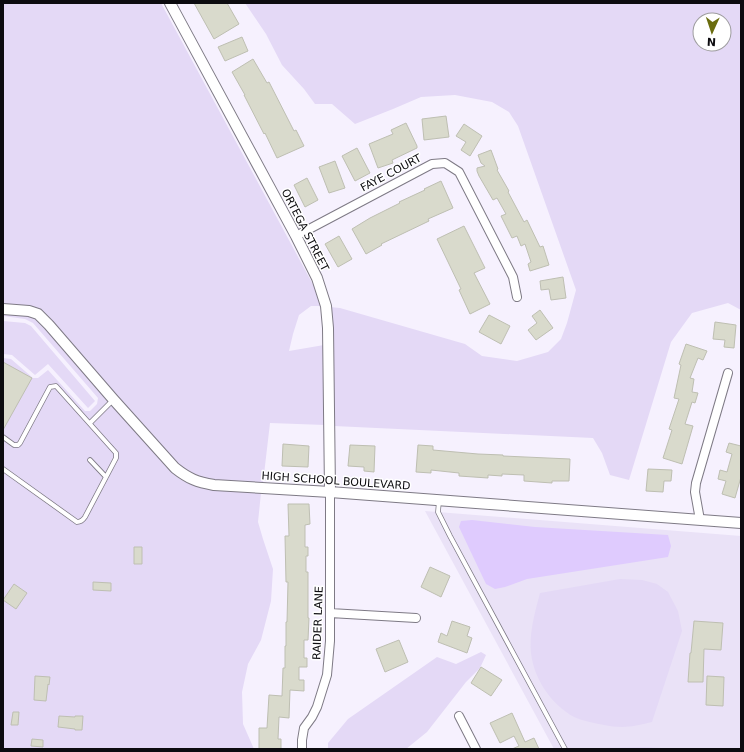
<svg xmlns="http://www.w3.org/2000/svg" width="744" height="752" font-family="'DejaVu Sans',sans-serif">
<rect width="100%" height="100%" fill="#f6f1fe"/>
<path fill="#eae2f7" d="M425,511l316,25v213h-187z"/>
<path fill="#e4d9f6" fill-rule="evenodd" d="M3,3h158l156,289 4,14h-10l-12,9 -6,19 -4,17 35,-6 1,80 -55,-2 -7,60c-23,-1 -52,0 -72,-9 -5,-3 -9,-6 -13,-10l-148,-158 -27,-2z
M245,3h496v307l-13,-7 -36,10 -21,29 -42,138 -19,-5 -8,-22 -9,-15 -259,-12 -4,-119 10,1 125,36 17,12 35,5 31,-9 13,-13 6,-16 9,-33 -58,-164 -9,-14 -17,-10 -37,-7 -34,2 -28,12 -38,15 -23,-20h-17l-11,-15 -22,-24 -16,-31zM700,20h24v24h-24z
M3,314l25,2 8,3 10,9c32,38 64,76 98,112 12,14 26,35 43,43 22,10 50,8 74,10l-3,29 5,17 10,30 -2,32 -10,39 -13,24 -6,28 1,32 11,25h-251v-391l8,1 22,19h5l10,-8 37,41h5l7,-7 1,-6 -65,-75 -8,-4 -22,-3z
M3,321l22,2 6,3 64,75 -7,7 -40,-44 -13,11 -23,-20 -9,-1z
M620,579l22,1 15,4 11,8 10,19 4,20 -30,91c-9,2 -20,5 -30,5 -6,0 -12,-1 -18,-2 -10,-2 -21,-4 -30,-8 -23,-13 -40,-38 -43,-64 -2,-20 4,-41 9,-60z
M481,652l5,3 -6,13 -14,14 -39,50 -21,17h-78v-6l20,-24 89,-62 19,7z
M645,747l34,2h-76v-1z"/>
<path fill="#dfcbfe" d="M472,520l63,7 133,8 3,11 -3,11 -141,22 -22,8 -10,2 -9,-5 -27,-57 2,-6z"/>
<path fill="#d9dacc" stroke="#bebfb2" d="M194,3h33l12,21 -25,15z
M242,37l6,14 -23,10 -7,-14z
M253,59l14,24 2,-1 25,49 2,-1 8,16 -27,12 -12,-25 -1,1 -20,-39h1l-13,-23z
M446,116l3,21 -25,3 -2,-21z
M406,123l11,23v2l-25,12 1,3 -15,5 -9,-24 24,-10 -2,-4z
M464,124l18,12 -12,20 -9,-6 5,-8 -10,-6z
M357,148l13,25 -15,8 -13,-25z
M491,150l7,19 -1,1 12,21 -1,1 16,30 3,-2 13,27 3,-1 6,19 -19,6 -2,-7 3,-2 -6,-18 -4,2 -4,-10 -5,2 -11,-22 5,-2 -9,-16 -4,2 -14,-24 -2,-5v-3l8,-2 -4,-3 -3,-8z
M335,161l10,27 -16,5 -10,-26z
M307,178l11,22 -13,7 -11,-22z
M441,181l12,27 -25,11 1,2 -48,23 1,1 -16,9 -14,-25 18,-11 30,-15 -1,-1 26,-12 -1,-1z
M464,226l21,42 -11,5 16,31 -20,10 -11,-24 2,-1 -24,-50z
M339,236l13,23 -14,8 -13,-23z
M563,277l3,21 -15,2 -2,-11 -8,1 -1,-9z
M540,310l13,18 -17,12 -8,-10 9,-7 -5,-7z
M489,315l21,11 -9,18 -22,-12z
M715,322l21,3 -2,23 -10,-1 1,-7 -12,-1z
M686,344l21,7 -4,9 -5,-2 -8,20 4,1 -2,13 6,1 -3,10 -3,-1 -7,22 8,2 -11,38 -19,-6 9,-28 -3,-1 10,-30 -5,-1 7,-33 -2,-1z
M3,362l29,16 -29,52z
M729,443l12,3v31l-6,21 -13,-4 4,-13 -8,-2 2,-9 7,2 5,-18 -6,-2z
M283,444l26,2 -1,21 -26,-1z
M350,445l25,1 -1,26 -10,-1v-4l-16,-1z
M418,445l15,1v4l45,4 25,1v1l67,3 -1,22h-17v2l-28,-2v-6l-22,-1v2l-14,-1v3l-29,-2v-3l-28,-3v3l-15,-1z
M648,469l24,1 -1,11h-7l-1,11 -17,-1z
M288,504h21l1,20 -5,1v22h3v9h-2v16h2v46h1l-1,22h-4v18h3v9h-8v13h5v11l-14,-1 -1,28 -10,-1 -1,22h3v10h-22v-21h8l2,-33 13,1 1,-28h2v-22h1v-24h1l1,-40h-2l-1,-46h4z
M134,547h8v17h-8z
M430,567l20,9 -9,21 -20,-10z
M93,582l18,1v8l-18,-1z
M14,584l13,9 -11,16 -13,-9z
M452,621l18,6 -3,9 5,2 -5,15 -29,-11 3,-9 6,3z
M694,621l29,2 -2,27 -17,-1 -1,33h-15l2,-29h1z
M399,640l9,22 -23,10 -9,-23z
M481,667l21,13 -11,16 -20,-13z
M35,676l15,1 -1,8 -1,-1 -2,17 -12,-1z
M707,676l17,1 -1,29 -17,-1z
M13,712h6l-1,13h-7z
M512,713l13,29 9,-4 5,11h-27l7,-3 -5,-10 -14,7 -10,-20z
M59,716l16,1v-1h8l-1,14h-7v-1l-17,-2z
M32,739l11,1v7l-12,-1z"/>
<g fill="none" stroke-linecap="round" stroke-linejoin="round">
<defs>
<path id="service" d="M90,423l23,-23
M3,437l11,8h4l2,-2 30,-56 6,-1 60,67v5l-31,59c-2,3 -4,5 -8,5l-74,-53
M90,460l16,17
M439,501l-1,11 12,24 115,213"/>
<path id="minor" d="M296,236l136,-72 13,-1 14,9 54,105 4,20
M700,520l-5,-28 1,-9 32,-110
M330,613l86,5
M459,716l17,33
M302,749v-9l2,-12 8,-11 5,-10 10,-32 3,-34v-149"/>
<path id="tertiary" d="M170,3l126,233 21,42 9,28 2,22 2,164
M3,309l26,2 9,3 11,11 64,74 62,69c14,11 22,14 39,17l116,7 411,31"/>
</defs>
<use href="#service" stroke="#7e7a85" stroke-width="5.5"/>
<use href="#minor" stroke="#7e7a85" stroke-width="10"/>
<use href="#tertiary" stroke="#7e7a85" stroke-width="12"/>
<use href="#service" stroke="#fff" stroke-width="4"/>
<use href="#minor" stroke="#fff" stroke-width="8"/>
<use href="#tertiary" stroke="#fff" stroke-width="10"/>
</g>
<g text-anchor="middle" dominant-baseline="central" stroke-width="3" stroke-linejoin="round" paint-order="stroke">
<g font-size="11" fill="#0c0b0f" stroke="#fff">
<text transform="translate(391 173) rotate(-28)">FAYE COURT</text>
<text transform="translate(305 230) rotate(63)">ORTEGA STREET</text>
<text transform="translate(336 481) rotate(4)">HIGH SCHOOL BOULEVARD</text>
<text transform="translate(318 623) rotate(-88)">RAIDER LANE</text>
</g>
</g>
<rect width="744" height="752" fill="none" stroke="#0c0b0f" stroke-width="8"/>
<g transform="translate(712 32) rotate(183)"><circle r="19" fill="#ffffff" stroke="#9e9d9f"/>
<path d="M0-3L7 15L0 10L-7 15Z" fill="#6a6c0e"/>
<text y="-6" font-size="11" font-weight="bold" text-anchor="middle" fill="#0c0b0f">N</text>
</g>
</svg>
